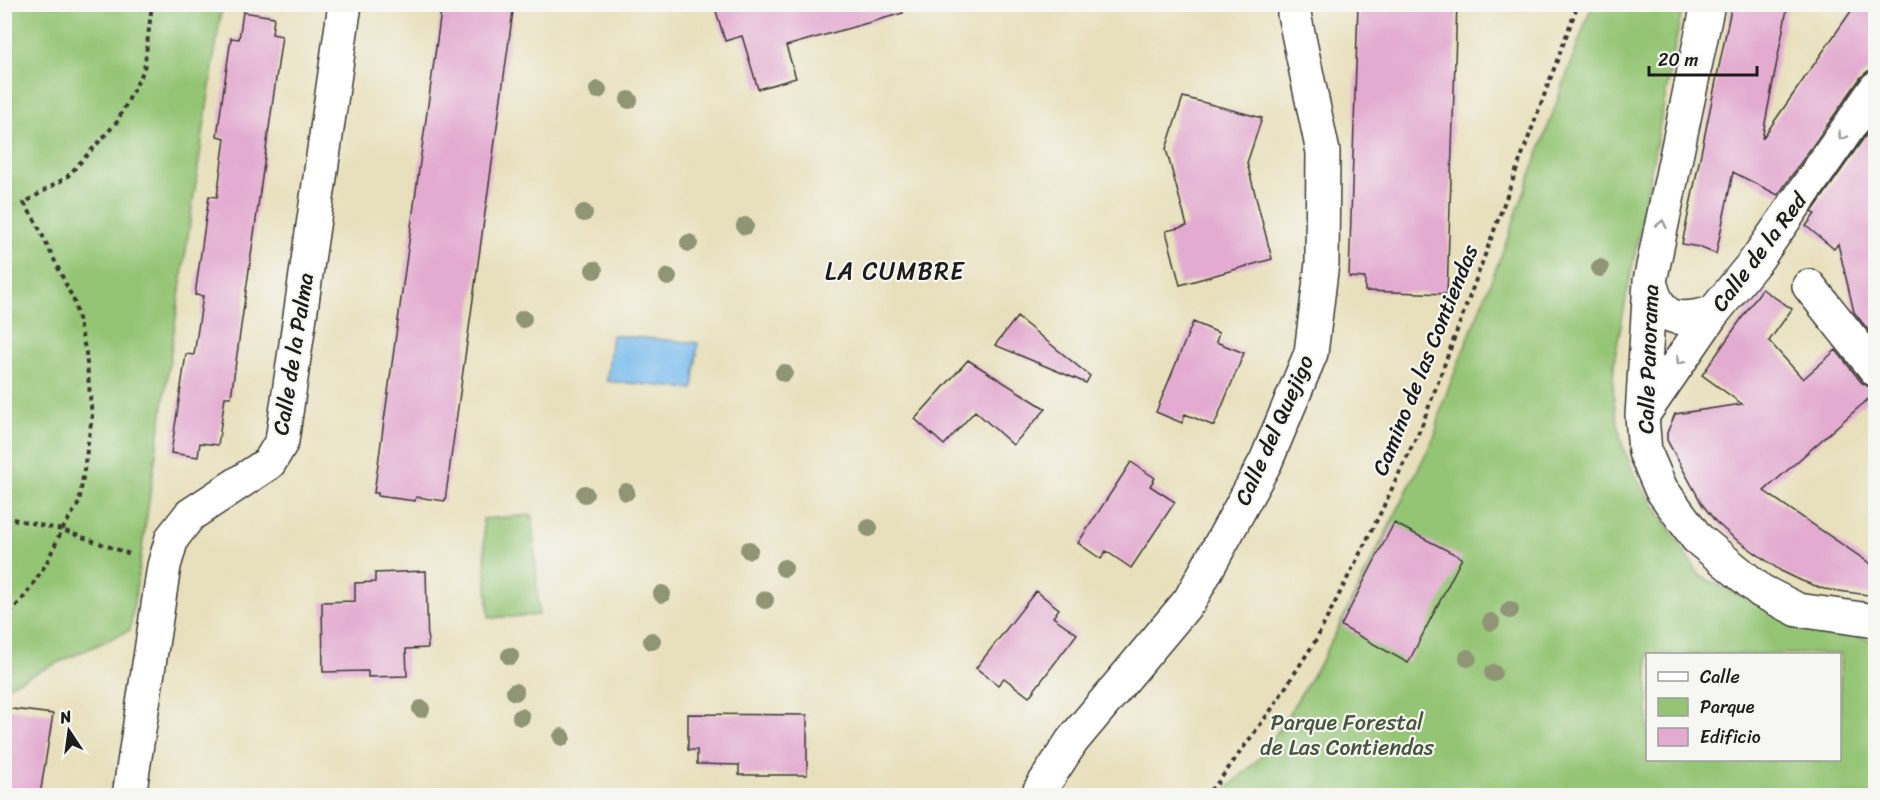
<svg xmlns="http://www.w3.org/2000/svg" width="1880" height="800" font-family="Sriracha,sans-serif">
<rect width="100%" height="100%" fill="#f6f6f2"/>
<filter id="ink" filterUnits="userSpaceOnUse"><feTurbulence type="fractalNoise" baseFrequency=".0167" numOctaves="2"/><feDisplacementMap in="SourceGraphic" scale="12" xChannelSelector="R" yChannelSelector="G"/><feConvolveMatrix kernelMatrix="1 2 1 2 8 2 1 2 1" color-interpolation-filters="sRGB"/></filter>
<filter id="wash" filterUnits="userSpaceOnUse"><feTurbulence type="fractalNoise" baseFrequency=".008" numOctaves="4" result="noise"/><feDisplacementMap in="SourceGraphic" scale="24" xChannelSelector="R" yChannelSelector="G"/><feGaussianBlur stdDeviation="1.35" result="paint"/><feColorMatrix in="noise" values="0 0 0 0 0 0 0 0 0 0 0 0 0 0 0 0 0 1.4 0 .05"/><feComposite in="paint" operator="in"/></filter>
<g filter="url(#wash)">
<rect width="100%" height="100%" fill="#e8e0bc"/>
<path fill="#94c575" stroke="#587048" stroke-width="1.5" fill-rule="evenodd" d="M4,5h218l-92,625 -125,57z
M1592,5h91l-68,351 -2,23 1,22 8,43 12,30 66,102 109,53 66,11v155l-656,1 44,-41 59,-95 113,-225 8,-33 61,-154zM1648,654h192v106h-192z
M532,515l7,100 -50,3 -6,-99z"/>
<path fill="#77bbed" stroke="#4a6c84" stroke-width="1.5" d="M612,335l86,8 -5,46 -86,-8z"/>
<g id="blocks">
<path fill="#e3abd0" d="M442,4h72l-69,497 -29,-4 -1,4 -37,-5v-3h-4z
M714,4h188l1,9 -117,33 10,32 -38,11 -16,-53 -17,5z
M1358,4h99l-10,290 -82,-3v-13l-16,-1z
M1732,4h56l-26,135 94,-135h19v66l-7,1 -7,6 -83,118 -45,-23 -17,82 -17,-7 -17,-3z
M243,12l31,5 -2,17 10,2 -51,361h-6l-7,48 -18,-2 -2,14 -27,-4 15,-99 8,1 9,-59 -8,-1 14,-99 8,1 8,-59 -8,-2 14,-98 8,1z
M1183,97l79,21 -15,45 25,96 -92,26 -14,-54 21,-5 -21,-77z
M1875,122v217l-21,-27 -16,-68 -4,5 -28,-23 9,-12 -3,-2z
M1762,289l30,20 -23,32 34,38 33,-29 25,32 8,5 6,1v5l-111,98 111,76v29l-51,-7 -22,-8 -21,-10 -48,-34 -17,-15 -14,-18 -35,-64v-7l8,-19 67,-10 -40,-29z
M1017,317l73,59 -4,7 -91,-38z
M1193,322l26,11 -3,9 28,11 -30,73 -29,-12 -3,9 -26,-11z
M968,360l78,49 -33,36 -38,-34 -31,34 -29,-26z
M1131,462l24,16 -5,8 25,16 -44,66 -25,-17 -5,8 -23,-16z
M1394,523l68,35 -54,105 -67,-37z
M426,571l2,77 -22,1 1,27 -39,1v-6l-45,1 -1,-70 33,-1v-18l20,-1v-9z
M1036,591l23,18 -6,8 24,17 -48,63 -25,-19 -6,7 -22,-17z
M4,708l49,6 -13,81 -36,-6z
M688,714l119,1v60h-68v-10l-42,-1v-14h-9z"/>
</g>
</g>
<g filter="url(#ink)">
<use href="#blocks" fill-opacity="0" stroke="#3b3934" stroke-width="1.5"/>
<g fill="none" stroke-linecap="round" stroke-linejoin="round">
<defs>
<path id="minor" d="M1708,4l-58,277 -8,135 3,36 16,37 36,49 64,53 37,19 78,11
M1650,281c10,41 27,41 63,32
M1809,286l67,84
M1642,416l71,-103 44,-54 119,-171
M129,796l35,-230 8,-28 18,-23 79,-52 13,-22 63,-437
M1039,796l1,-6 32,-49 118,-141 76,-139 45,-108 11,-90 1,-111 -29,-138 1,-10"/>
</defs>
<use href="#minor" stroke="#3b3934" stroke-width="36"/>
<path stroke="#3b3934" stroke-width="4" stroke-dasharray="4.5 4.5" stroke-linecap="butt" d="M4,517l58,13 71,25
M4,598l4,17
M4,620l21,-24 21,-32 16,-34 17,-27 13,-86 -6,-64 -12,-52 -38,-79 -12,-19 43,-26 50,-55 27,-52 8,-66
M1203,796l13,-11 55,-75 45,-70 64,-126 42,-89 156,-421"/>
<use href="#minor" stroke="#fff" stroke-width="33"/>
</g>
<g fill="#8f9575">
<circle cx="598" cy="90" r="9"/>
<circle cx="629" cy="100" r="9"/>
<circle cx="584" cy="213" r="9"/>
<circle cx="745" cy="226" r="9"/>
<circle cx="689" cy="243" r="9"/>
<circle cx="1600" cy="268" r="9"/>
<circle cx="594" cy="270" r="9"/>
<circle cx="668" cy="277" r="9"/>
<circle cx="523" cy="319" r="9"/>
<circle cx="784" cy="373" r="9"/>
<circle cx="626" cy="492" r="9"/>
<circle cx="585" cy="494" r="9"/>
<circle cx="869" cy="528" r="9"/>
<circle cx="749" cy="550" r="9"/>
<circle cx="784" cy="568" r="9"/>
<circle cx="662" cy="594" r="9"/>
<circle cx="765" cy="600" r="9"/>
<circle cx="1510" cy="610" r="9"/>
<circle cx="1491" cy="622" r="9"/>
<circle cx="652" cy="641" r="9"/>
<circle cx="510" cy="656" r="9"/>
<circle cx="1468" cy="658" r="9"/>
<circle cx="1493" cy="673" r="9"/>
<circle cx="515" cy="692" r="9"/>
<circle cx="421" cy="709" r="9"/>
<circle cx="521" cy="717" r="9"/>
<circle cx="562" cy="737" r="9"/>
</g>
<defs><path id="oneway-chevron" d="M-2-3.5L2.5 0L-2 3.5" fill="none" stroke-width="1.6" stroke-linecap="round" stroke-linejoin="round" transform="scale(1.5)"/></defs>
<g stroke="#999">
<use href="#oneway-chevron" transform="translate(1842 136) rotate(125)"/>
<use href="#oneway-chevron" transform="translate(1662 224) rotate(-78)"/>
<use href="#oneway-chevron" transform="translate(1680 361) rotate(125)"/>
</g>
</g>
<g text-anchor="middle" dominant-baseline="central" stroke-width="4.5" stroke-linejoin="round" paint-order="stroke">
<g font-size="22" fill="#1c1c1c" stroke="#f6f6f2">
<text transform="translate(1759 252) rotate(-53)">Calle de la Red</text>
<text transform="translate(293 354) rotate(-81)">Calle de la Palma</text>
<text transform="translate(1648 359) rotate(-88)">Calle Panorama</text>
<text transform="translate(1425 360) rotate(-68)">Camino de las Contiendas</text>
<text transform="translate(1274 430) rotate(-66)">Calle del Quejigo</text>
</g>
<g font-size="22" fill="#46573b" stroke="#f6f6f2">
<text x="1347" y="722">Parque Forestal<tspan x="1347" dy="25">de Las Contiendas</tspan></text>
</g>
<g font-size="24" letter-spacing="1.5" fill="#1c1c1c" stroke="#f6f6f2">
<text x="895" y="271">LA CUMBRE</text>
</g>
</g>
<rect width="1880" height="800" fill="none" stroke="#f6f6f2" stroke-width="24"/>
<rect x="1646" y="653" width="195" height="108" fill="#f6f6f2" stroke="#9f9f9c" stroke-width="1.5"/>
<rect x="1658" y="672" width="30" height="9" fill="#ffffff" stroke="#9f9f9c" stroke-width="1.5"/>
<text x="1700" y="683" font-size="18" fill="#1c1c1c">Calle</text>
<rect x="1658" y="698" width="30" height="18" fill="#94c575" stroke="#9f9f9c" stroke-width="1.5"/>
<text x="1700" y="713" font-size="18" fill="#1c1c1c">Parque</text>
<rect x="1658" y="728" width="30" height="18" fill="#e3abd0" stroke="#9f9f9c" stroke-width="1.5"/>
<text x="1700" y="743" font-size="18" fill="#1c1c1c">Edificio</text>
<g transform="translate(69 731) rotate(347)" stroke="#f6f6f2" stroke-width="4.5" paint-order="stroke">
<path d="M0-4.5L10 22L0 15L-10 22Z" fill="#1c1c1c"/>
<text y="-9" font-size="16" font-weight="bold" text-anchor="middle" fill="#1c1c1c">N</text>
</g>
<path d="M1649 66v9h108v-9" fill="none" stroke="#1c1c1c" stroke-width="3"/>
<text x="1658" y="66" font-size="18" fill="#1c1c1c" stroke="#f6f6f2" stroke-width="4.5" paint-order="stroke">20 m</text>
</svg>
